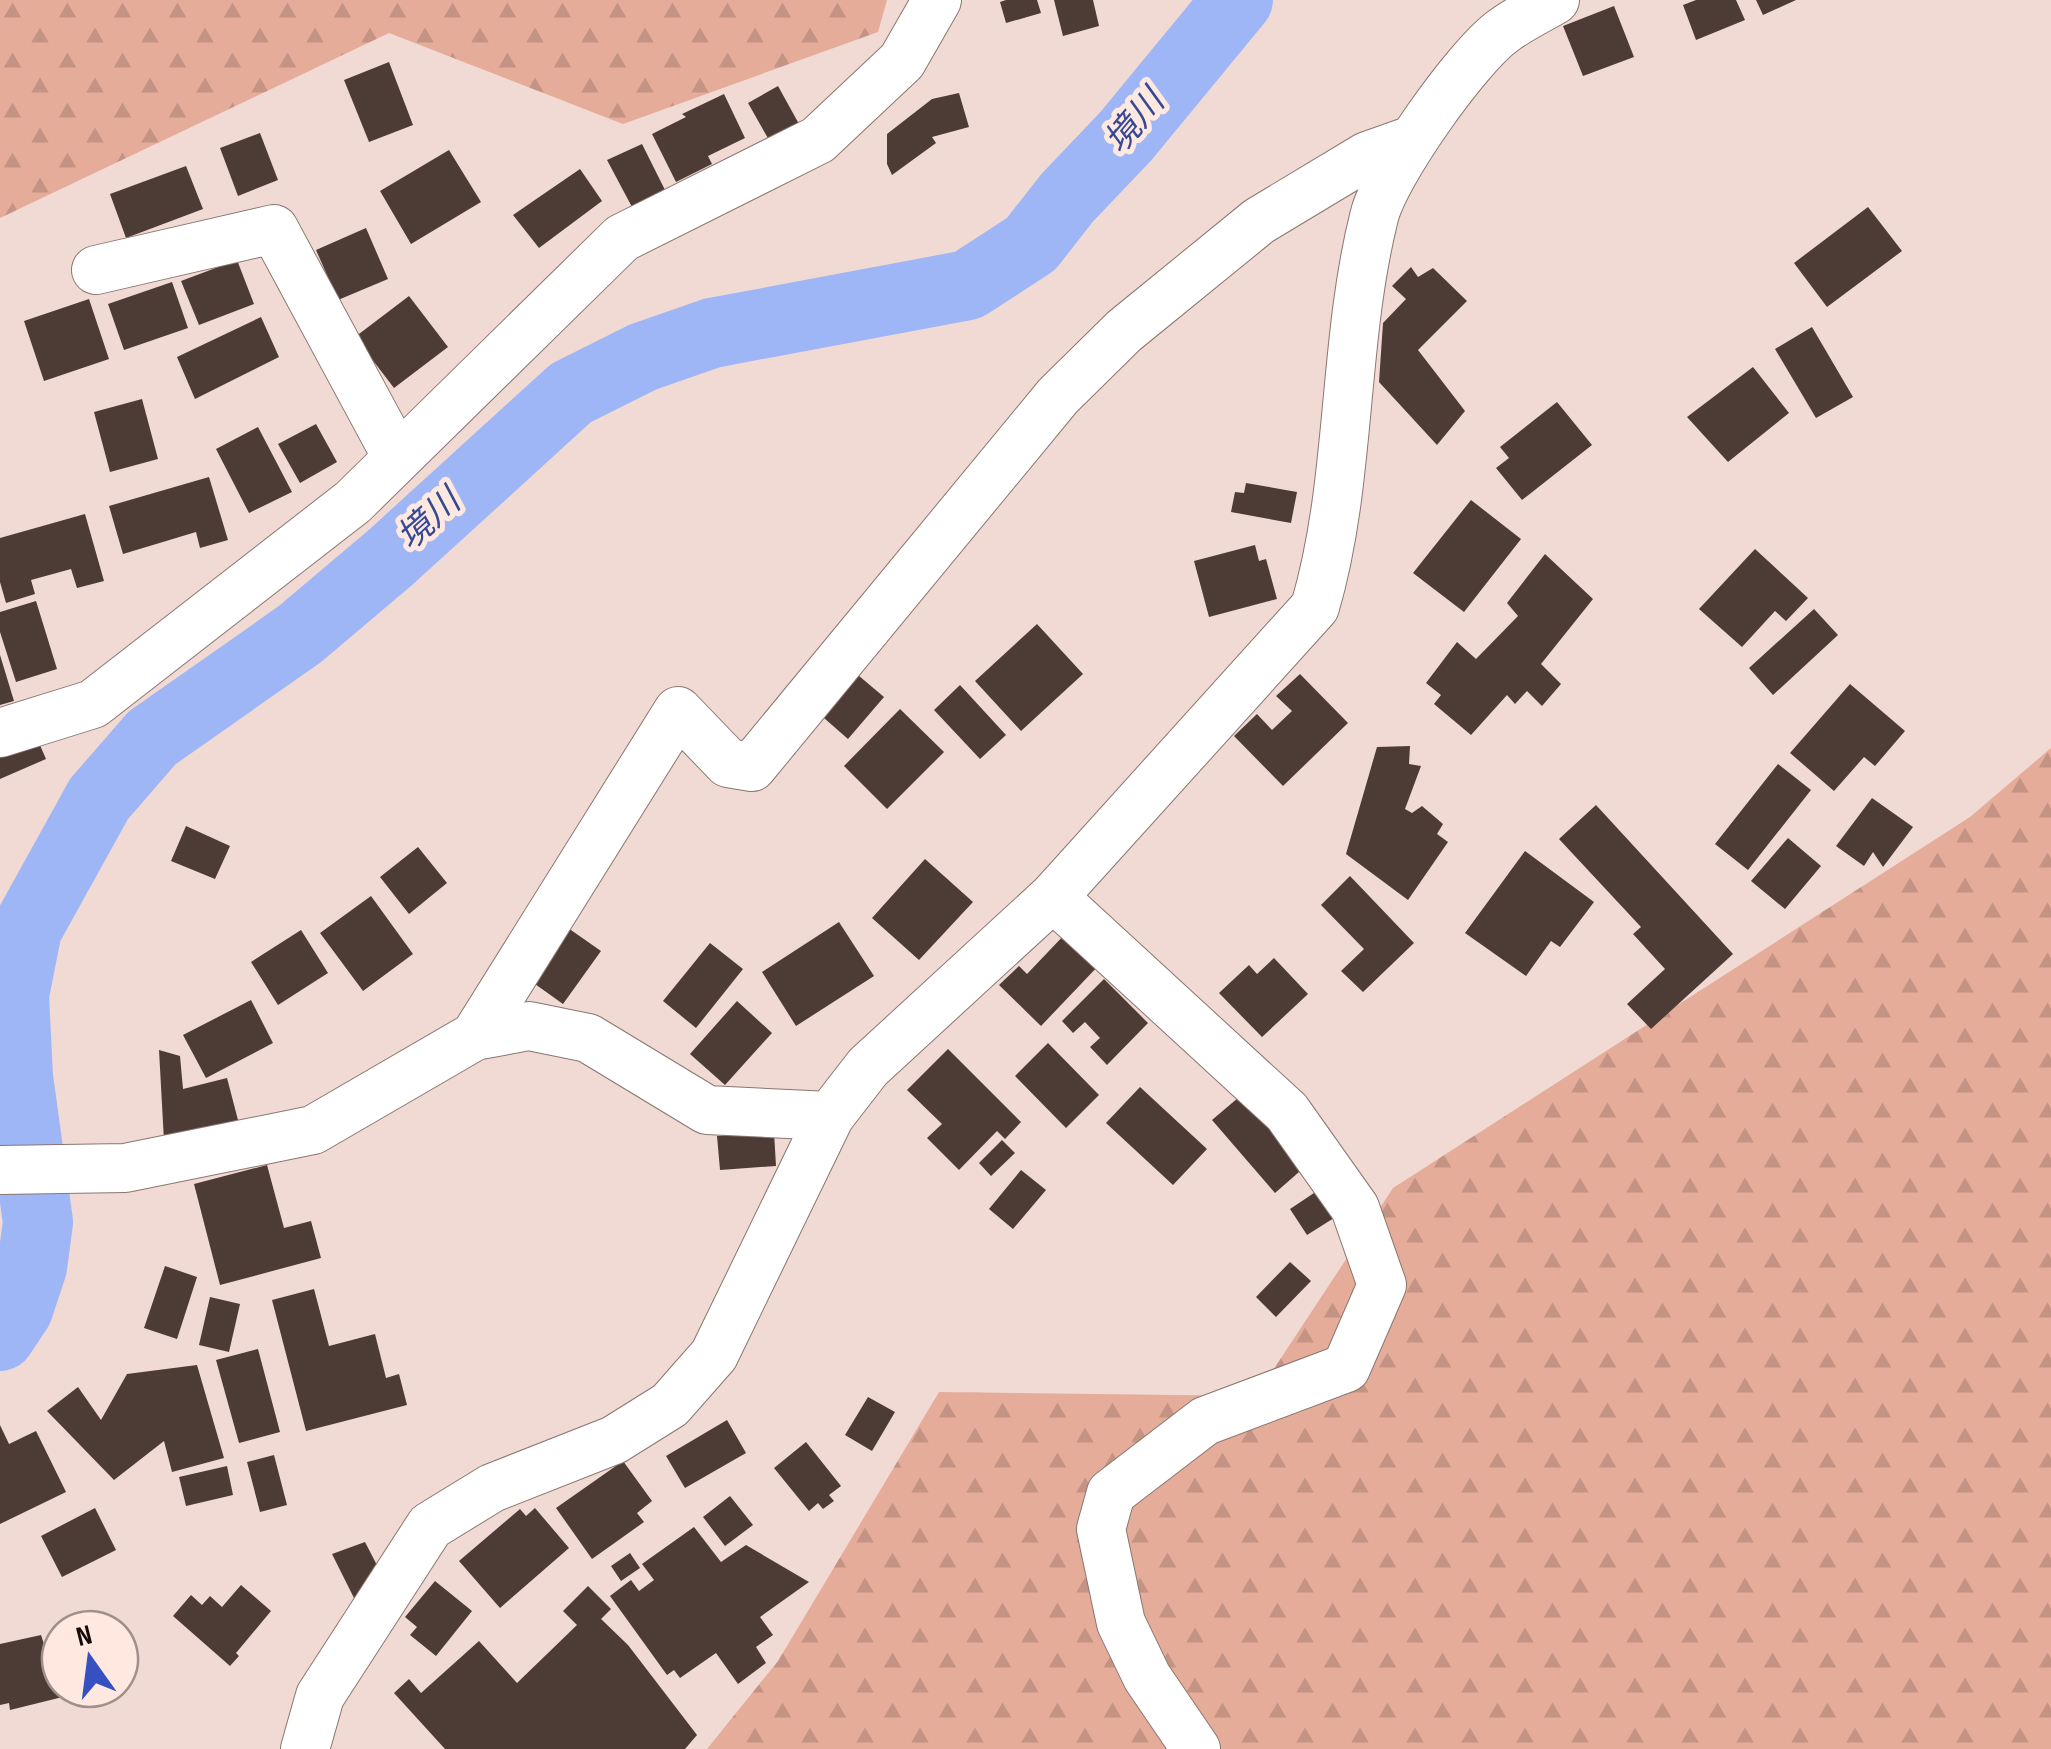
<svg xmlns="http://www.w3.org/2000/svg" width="2051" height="1749" font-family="'Sofia Sans Condensed','Noto Sans JP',sans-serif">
<defs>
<pattern id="forest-firs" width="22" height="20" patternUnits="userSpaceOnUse" patternTransform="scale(2.5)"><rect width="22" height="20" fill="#e6ac9a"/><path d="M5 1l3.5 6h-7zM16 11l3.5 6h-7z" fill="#c49383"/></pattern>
</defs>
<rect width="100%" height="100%" fill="#f1dad3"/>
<path fill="url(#forest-firs)" d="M0,0h887l-9,32 -255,92 -234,-91 -389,185z
M2051,748v1001h-1344l71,-88 161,-269 317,4 137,-208 577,-371z"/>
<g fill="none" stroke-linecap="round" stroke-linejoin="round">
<path stroke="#9eb6f6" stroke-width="70" d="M0,1336l18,-27 14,-42 6,-45 -20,-145 -4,-82 13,-66 72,-130 53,-61 148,-104 91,-77 180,-164 72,-36 69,-24 256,-48 63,-41 36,-46 59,-62 112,-136"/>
</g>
<path fill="#4d3b36" d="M1006,0h31l4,13 -35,10 -6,-21z
M1054,0h39l6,26 -36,10z
M1696,0h40l9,20 -49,20 -13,-35z
M1756,0h40l-33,15z
M1614,6l20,51 -51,19 -20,-50z
M389,62l24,63 -44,17 -25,-62z
M778,86l21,38 -30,16 -21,-37z
M959,93l10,34 -37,10 4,6 -44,32 -5,-11v-30l45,-35z
M724,94l21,44 -37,18 4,8 -36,18 -24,-48 34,-17 -4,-3z
M260,133l18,47 -40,16 -18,-48z
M642,144l23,46 -33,17 -25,-47z
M449,150l32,52 -70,42 -31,-53z
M186,166l17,43 -77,29 -16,-44z
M580,169l22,32 -63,47 -26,-33z
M1868,207l34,44 -75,56 -33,-44z
M366,228l22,51 -50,21 -22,-50z
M237,260l17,44 -55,21 -18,-44z
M1411,267l7,10 15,-9 34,33 -49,49 47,61 -28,34 -58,-63 4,-59 23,-24 -14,-13z
M172,282l16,46 -64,22 -16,-46z
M409,296l39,51 -54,41 -39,-51z
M89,299l20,60 -65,22 -20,-60z
M261,317l18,40 -84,42 -18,-42z
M1812,327l41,70 -37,21 -41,-69z
M1753,367l36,46 -61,49 -41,-45z
M142,399l16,60 -48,13 -16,-60z
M1557,402l35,43 -70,55 -26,-32 13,-10 -9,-11z
M316,424l21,38 -37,21 -22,-39z
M258,427l34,65 -43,21 -33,-64z
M209,477l19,63 -28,8 -4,-16 -73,22 -14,-48z
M1246,483l51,9 -6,31 -60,-11 4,-20 9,1z
M1471,500l50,39 -57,73 -51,-39z
M85,514l19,67 -27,7 -6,-19 -40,11 4,14 -29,9 -6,-21v-44z
M1255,545l4,16 7,-2 11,40 -68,18 -15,-56z
M1755,549l53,49 -22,23 -11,-10 -33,36 -43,-38z
M1545,554l48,45 -52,65 20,20 -19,22 -15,-15 -12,13 -8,-9 -36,40 -37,-31 7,-9 -15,-12 31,-41 19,17 42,-43 -11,-13z
M36,601l21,68 -41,13 -16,-50v-20z
M1814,609l24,26 -65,60 -24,-27z
M1037,624l46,50 -62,57 -46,-50z
M0,655l14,46 -14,4z
M852,670l32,27 -36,42 -32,-28z
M1300,674l48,49 -65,63 -49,-50 23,-22 15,16 20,-19 -16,-15z
M1850,684l55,47 -30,35 -11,-9 -30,34 -44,-38z
M960,685l46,50 -26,24 -46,-49z
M900,709l44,43 -57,57 -43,-43z
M36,736l10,23 -46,20v-28z
M1410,746l-1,18 12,2 -16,43 7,4 10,-7 21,18 -6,10 11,8 -40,58 -62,-46 31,-107z
M1778,764l33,26 -63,80 -33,-26z
M1872,798l41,29 -30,40 -10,-15 -9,14 -28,-20z
M1596,805l137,149 -82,75 -24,-25 38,-35 -32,-35 8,-7 -82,-88z
M186,826l44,20 -15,33 -44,-18z
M1788,838l33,28 -36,43 -34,-28z
M418,847l29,36 -38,31 -29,-37z
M1525,851l69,51 -34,45 -9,-6 -25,35 -61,-43z
M925,859l48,43 -54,58 -47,-42z
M1350,876l64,67 -51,49 -22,-21 23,-22 -43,-44z
M371,896l42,58 -50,37 -43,-58z
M558,921l43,30 -38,53 -42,-30z
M839,922l35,54 -78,50 -34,-54z
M301,930l27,43 -50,32 -27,-43z
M1068,931l33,32 -60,63 -42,-41 20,-19 8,8z
M710,943l33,26 -47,59 -33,-27z
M1274,958l34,36 -46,43 -43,-44 30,-28 8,9z
M1104,979l44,44 -41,42 -17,-18 10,-9 -15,-16 -12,11 -11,-12z
M251,1000l22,43 -67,35 -23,-43z
M737,1001l35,32 -47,52 -35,-31z
M1048,1043l51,52 -33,33 -51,-52z
M948,1049l73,73 -16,17 -8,-8 -38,39 -32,-32 15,-14 -35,-34z
M159,1050l21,6 3,33 44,-11 11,42 -74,21z
M1140,1087l67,62 -34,36 -67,-62z
M1245,1092l62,73 -32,28 -63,-73z
M774,1132l2,34 -56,4 -3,-34z
M1002,1140l13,13 -24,23 -12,-13z
M267,1165l17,63 27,-7 10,37 -101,27 -26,-101z
M1021,1170l25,20 -33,39 -24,-20z
M1317,1191l17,27 -27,17 -17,-26z
M1290,1262l21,19 -35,36 -20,-20z
M165,1266l32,11 -20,62 -33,-11z
M314,1289l15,57 46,-12 11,44 13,-4 8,31 -101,26 -34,-131z
M210,1297l30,7 -11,48 -30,-7z
M258,1349l22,83 -41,11 -23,-83z
M197,1365l27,93 -52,14 -8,-31 -50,39 -67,-69 31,-24 23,33 26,-46z
M868,1397l27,15 -23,39 -27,-16z
M727,1420l19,33 -61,35 -19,-32z
M0,1425l9,19 27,-13 30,61 -66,32z
M806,1442l35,44 -12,9 5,6 -11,8 -5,-6 -9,8 -35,-43z
M274,1455l13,50 -27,7 -13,-50z
M623,1461l29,40 -15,12 7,9 -52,37 -36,-51z
M227,1466l6,29 -47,11 -7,-29z
M730,1496l23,29 -28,21 -22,-29z
M95,1508l21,42 -54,27 -21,-41z
M535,1508l34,40 -69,60 -41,-47 61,-52 6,7z
M694,1527l27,35 25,-17 63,37 -49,35 13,18 -17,12 10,16 -28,21 -22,-31 -36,25 -6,-8 -7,5 -57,-79 21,-16 8,11 15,-11 -12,-16z
M365,1542l16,31 -26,27 -23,-46z
M630,1553l10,15 -19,13 -10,-15z
M435,1581l37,30 -36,45 -26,-21 7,-8 -12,-10z
M241,1585l30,26 -35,42 3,3 -9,10 -57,-50 18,-21 11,10 8,-9 12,11z
M588,1586l23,23 -10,10 27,26 69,90 -12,14h-240l-51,-56 15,-14 12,14 58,-52 38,42 60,-58 -14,-14z
M41,1635l3,9 16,-4v49l31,1 -81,20 -1,-7 -9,2v-61z"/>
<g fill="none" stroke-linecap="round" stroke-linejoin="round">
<defs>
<path id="minor" d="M96,270l178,-41 123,228
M0,733l93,-29 260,-202 269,-264 196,-98 84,-79 35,-61
M1053,897l234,215 68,96 27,77 -36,83 -141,53 -94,72 -10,36 20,94 26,54 49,72
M475,1036l203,-325 50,52 24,4 306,-371 66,-65 135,-110 108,-65 45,-16
M0,1170l125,-2 188,-38 162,-94 54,-10 59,12 119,72 123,6
M305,1749l15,-53 110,-170 62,-38 122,-48 56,-35 44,-50 116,-239 38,-49 185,-170 262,-290c37,-126 27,-262 59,-390 10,-43 93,-160 129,-186 16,-12 35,-21 52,-31"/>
</defs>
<use href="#minor" stroke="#8a7670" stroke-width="50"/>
<use href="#minor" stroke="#fff" stroke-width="48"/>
</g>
<g text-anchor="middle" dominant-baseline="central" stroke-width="10" stroke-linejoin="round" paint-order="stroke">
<g font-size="35" font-style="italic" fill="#354a95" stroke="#ffe8e0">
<text transform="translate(1135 122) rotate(-50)">境川</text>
<text transform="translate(429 520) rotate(-42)">境川</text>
</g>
</g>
<g transform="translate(90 1659) rotate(346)"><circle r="48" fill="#ffe8e0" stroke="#a1908a" stroke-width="2.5"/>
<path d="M0-8L18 38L0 25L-18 38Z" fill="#3650c2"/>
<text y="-15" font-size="28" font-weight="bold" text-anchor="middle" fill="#140c0a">N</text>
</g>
</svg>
